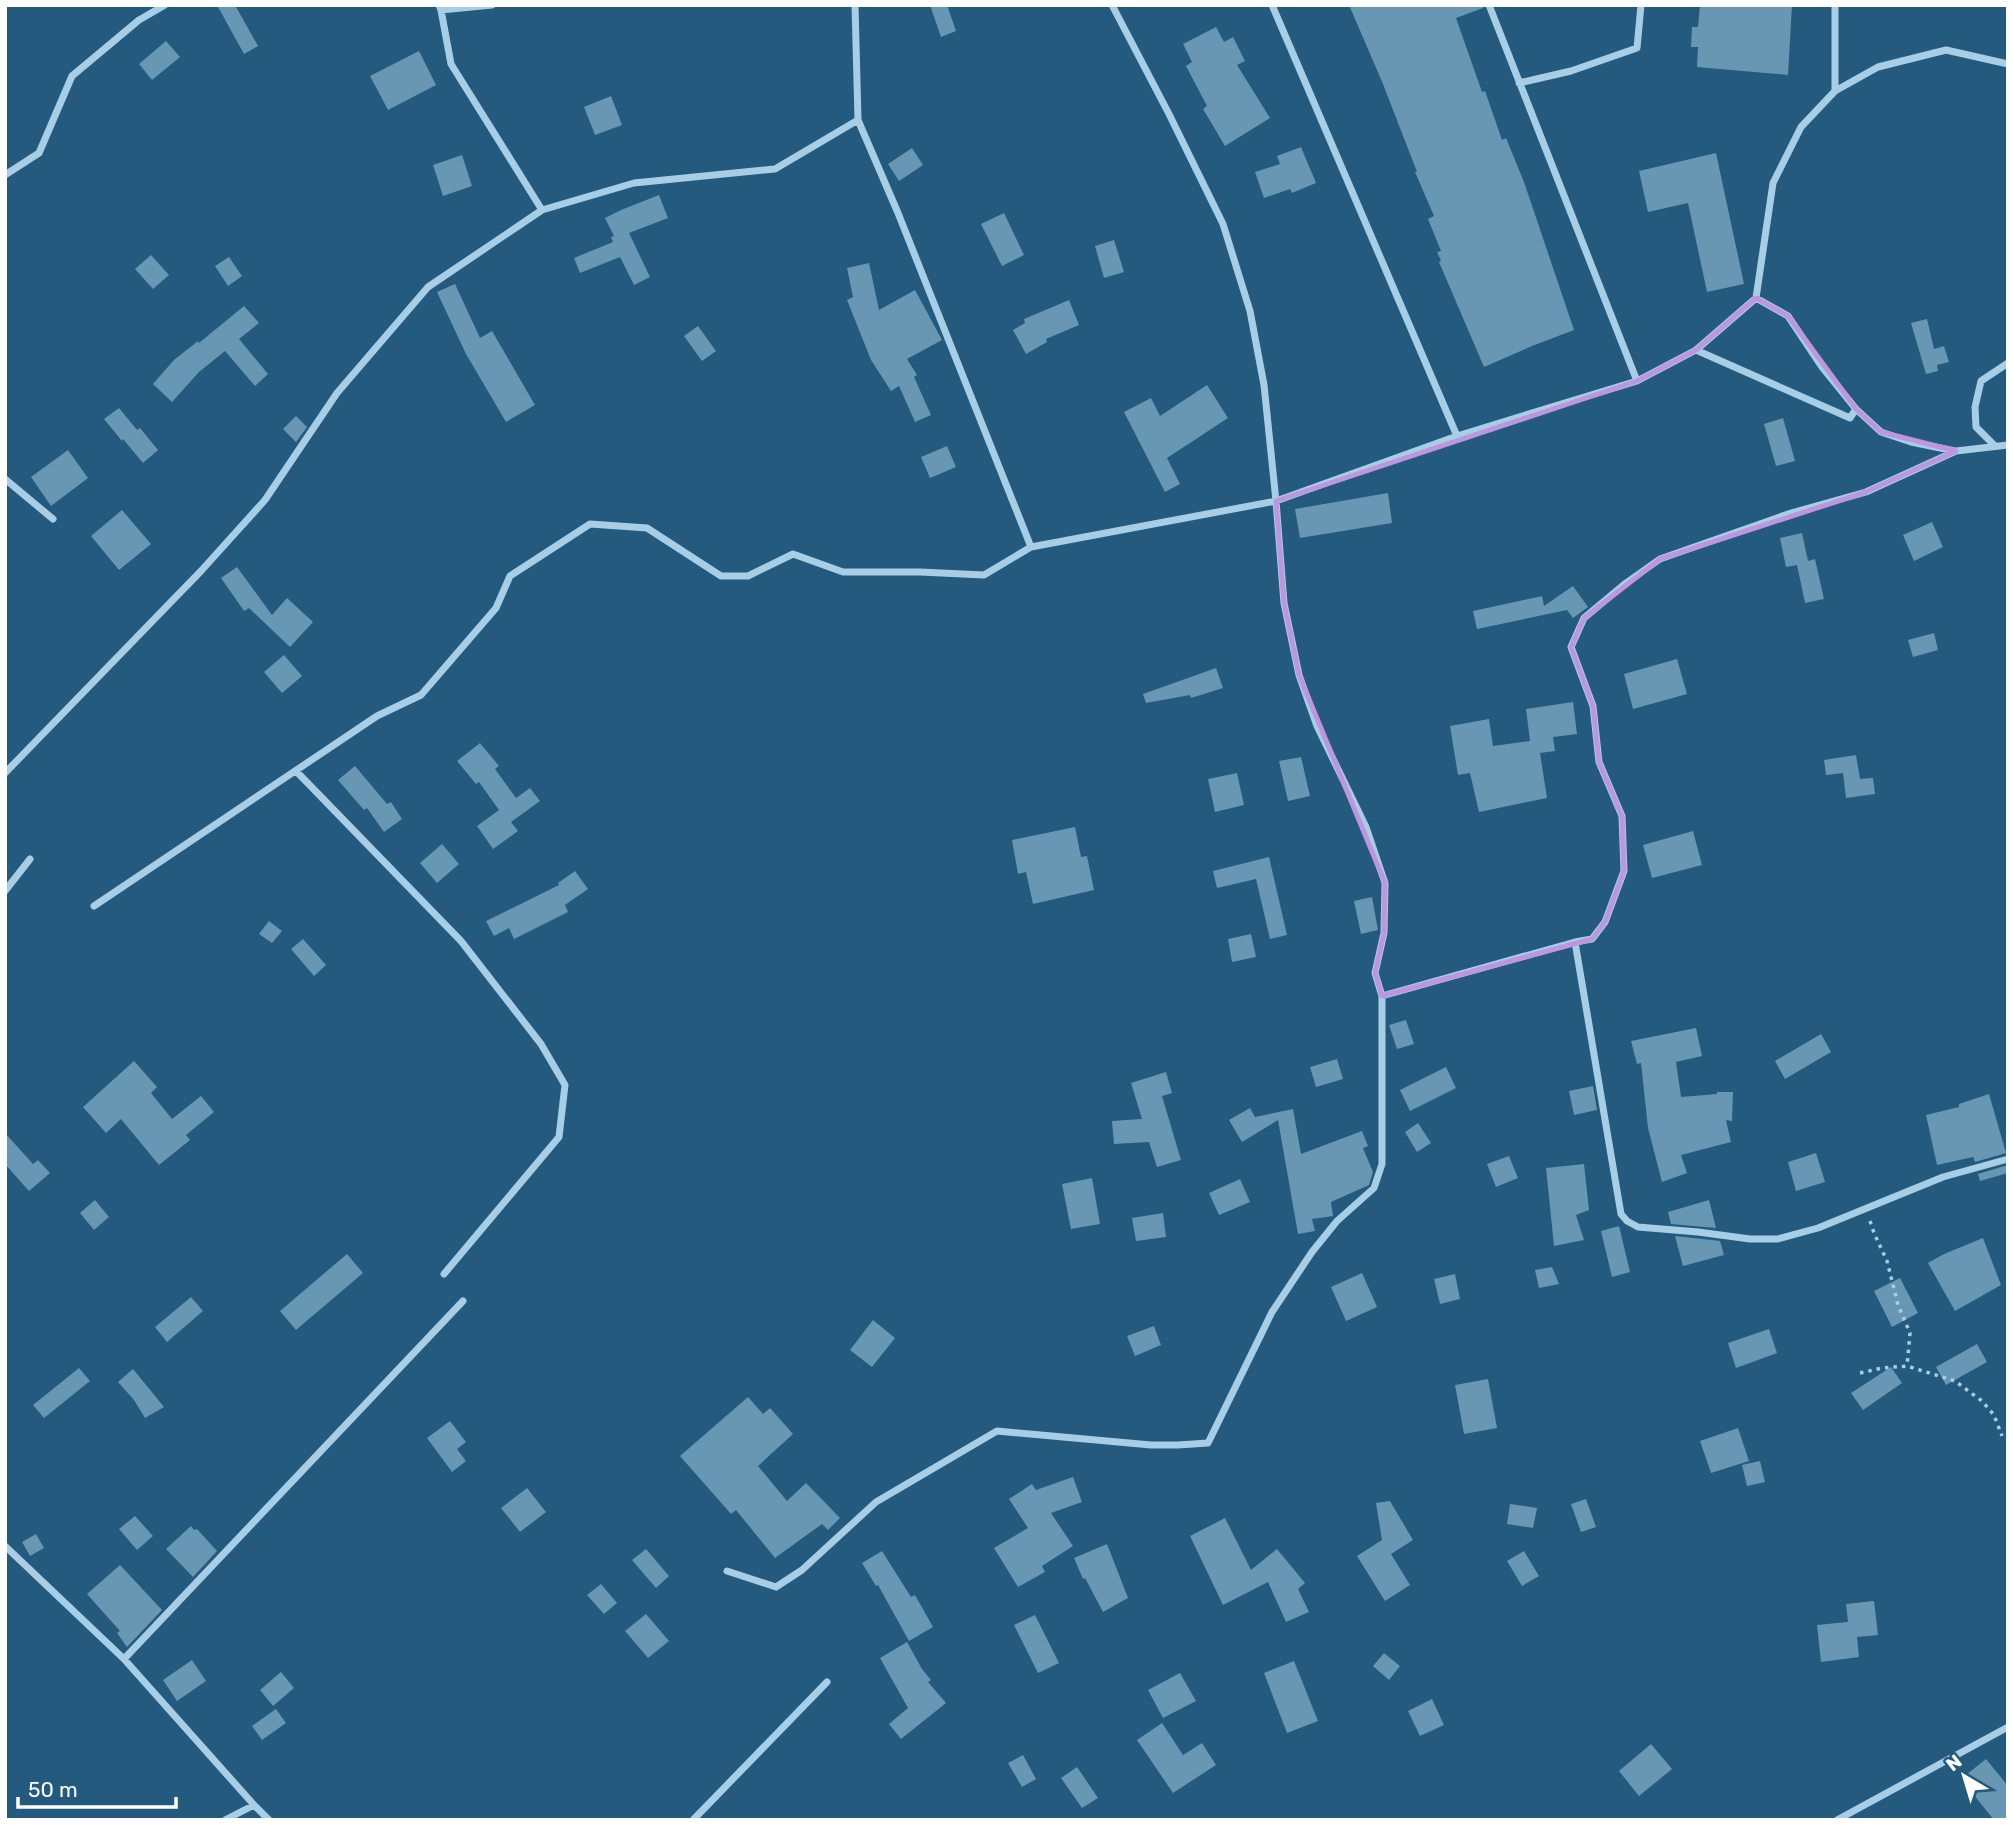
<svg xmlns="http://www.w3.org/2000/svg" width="2013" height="1825" font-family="Rubik,sans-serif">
<rect width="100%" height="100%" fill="#235a7d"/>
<path fill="#6897b4" d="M217,5h18l23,41 -14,8z
M930,5h17l9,26 -15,6z
M1349,5h134v3l-27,10 26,74 3,-1 17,49 4,-2 18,44 50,148 -42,16 -48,21 -45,-105 2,-1 -4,-9 4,-1 -13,-32 6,-3 -19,-44h2l-34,-88z
M1700,5h92l-4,70 -91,-8 1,-20h-7l1,-20h6z
M1216,27l8,15 9,-5 12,24 -8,4 33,53 -45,28 -22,-37 4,-3 -21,-40 6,-4 -9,-18z
M166,41l14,16 -28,23 -13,-16z
M419,51l17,34 -48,25 -18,-34z
M611,96l11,29 -27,10 -11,-28z
M1301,147l15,36 -24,10 -2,-4 -26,9 -9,-26 25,-8 -3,-8z
M912,148l11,17 -24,16 -11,-17z
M1716,153l28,131 -37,8 -19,-89 -40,9 -9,-41z
M462,155l10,31 -29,10 -10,-31z
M659,195l9,23 -39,15 21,44 -16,8 -14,-28 -40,16 -6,-15 39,-16 -2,-5 3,-1 -9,-18 16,-8z
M1004,213l20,42 -22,11 -21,-42z
M1114,240l10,32 -20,6 -9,-32z
M151,255l18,20 -16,14 -18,-20z
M229,257l13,19 -14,10 -13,-20z
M869,263l10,47 36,-20 27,50 -35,19 10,16 -3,2 17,38 -16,7 -16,-36 -8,5 -20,-31 -24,-60 6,-3 -6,-29z
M455,284l25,54 12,-7 43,74 -29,17 -40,-68 -29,-62z
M1069,300l10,25 -33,14 1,3 -21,12 -13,-24 12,-7 -1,-4z
M244,306l15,17 -20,16 29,35 -13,12 -30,-35 -26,21 -27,30 -19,-18 21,-24 24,-19 1,2z
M1927,319l7,30 10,-3 5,16 -12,3 1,6 -12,3 -15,-51z
M698,326l18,25 -14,10 -18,-25z
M1207,385l21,33 -61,40 13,26 -15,8 -41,-80 27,-14 9,18z
M119,408l18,22 3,-2 18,22 -15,13 -20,-24 -1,2 -18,-22z
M296,416l11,11 -11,15 -13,-13z
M1783,418l12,43 -19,5 -12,-42z
M947,446l9,21 -26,11 -9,-21z
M68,450l20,28 -37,28 -20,-29z
M1388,493l4,30 -92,15 -5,-29z
M122,510l29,34 -32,26 -28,-34z
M1932,522l11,25 -29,14 -11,-26z
M1802,533l6,28 7,-2 9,40 -19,4 -8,-38 -11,2 -6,-29z
M237,567l35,48 15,-17 26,24 -23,25 -41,-39 -5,3 -23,-33z
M1573,586l15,21 -15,11 -6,-8 -90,19 -4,-18 69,-15 2,10z
M1934,633l4,17 -25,7 -5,-17z
M284,655l18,21 -20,17 -18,-21z
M1677,659l10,35 -54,15 -9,-35z
M1216,668l7,20 -32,10 -1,-3 -44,8 -3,-9z
M1573,702l4,32 -24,3 2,14 -15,2 7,45 -68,14 -9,-39 -12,2 -8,-49 39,-7 4,27 37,-5 -4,-32z
M480,743l19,23 -4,3 21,29 14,-10 10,13 -29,21 7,9 -25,18 -16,-23 22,-16 -20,-28 -3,2 -19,-23z
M1856,755l4,24 13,-1 2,16 -29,4 -3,-25 -17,2 -2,-15z
M1301,757l9,39 -22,5 -9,-40z
M355,766l32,38 4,-2 11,17 -18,13 -17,-24 -3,2 -26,-30z
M1237,773l7,32 -29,7 -7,-33z
M1075,827l6,30 6,-1 7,34 -61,14 -7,-32 -8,2 -6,-34z
M1693,831l9,34 -50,13 -9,-33z
M442,844l17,20 -22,19 -17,-20z
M1269,857l18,78 -17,4 -14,-60 -39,9 -4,-17z
M575,871l13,18 -23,16 3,7 -54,27 -5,-11 -15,8 -8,-15 73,-36 -1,-2z
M1372,897l6,33 -17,4 -7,-33z
M269,921l13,10 -10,12 -13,-9z
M1251,934l5,23 -24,5 -4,-23z
M303,939l23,26 -12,11 -23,-27z
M1406,1020l8,24 -17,5 -8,-24z
M1696,1028l6,28 -26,6 5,35 36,-3v-2h16l-1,29 -6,-1 5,22 -50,13 6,18 -25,9 -14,-54 -7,-65 -4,1 -6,-23z
M1821,1034l10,18 -46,27 -10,-18z
M1337,1059l6,20 -27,8 -6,-20z
M134,1061l23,26 -6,6 21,26 29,-23 13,16 -28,23 4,5 -31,25 -38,-46 -15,14 -23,-26z
M1446,1067l10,21 -46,23 -10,-21z
M1166,1072l6,21 -10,3 19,64 -24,7 -8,-25 -35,2 -2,-23 30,-2 -11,-36z
M1593,1086l4,24 -23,5 -5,-24z
M1989,1094l17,59 -31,9 -2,-5 -36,8 -11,-50 33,-8v-3z
M1250,1108l5,9 38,-8 8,45 61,-23 6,15 -5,2 10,24 -4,13 -38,17 2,14 -21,3 3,12 -17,3 -20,-114 -36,22 -13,-22z
M1418,1123l13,20 -14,9 -12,-20z
M5,1133l28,31 5,-4 12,13 -21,18 -24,-27z
M1816,1153l9,29 -29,9 -8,-29z
M1509,1156l9,22 -22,9 -9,-23z
M1584,1164l5,46 -13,5 8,25 -30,6 -8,-78z
M2008,1165v8l-28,8 -2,-7z
M1092,1178l8,46 -29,5 -9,-45z
M1240,1179l10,23 -31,13 -10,-22z
M95,1200l14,17 -15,13 -14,-17z
M1709,1200l7,28 -45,-4 -3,-12z
M1163,1213l3,24 -30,4 -4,-23z
M1619,1226l11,46 -18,5 -11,-46z
M1675,1236l45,5 4,14 -41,11z
M1983,1238l18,47 -46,26 -27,-48 16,-9z
M347,1254l16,19 -67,57 -16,-19z
M1552,1267l7,17 -20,4 -4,-18z
M1362,1273l15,34 -31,14 -15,-34z
M1455,1274l5,25 -20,5 -6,-25z
M1900,1278l18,35 -26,14 -18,-36z
M191,1297l12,14 -36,31 -12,-15z
M873,1320l22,18 -23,29 -22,-17z
M1154,1326l7,19 -26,11 -8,-20z
M1769,1329l8,24 -41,15 -8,-25z
M1977,1344l10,18 -41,23 -10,-18z
M1891,1367l11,16 -39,27 -12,-17z
M79,1368l11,13 -46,37 -11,-13z
M133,1369l31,38 -19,11 -11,-18 -16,-18z
M1488,1379l9,49 -33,6 -9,-49z
M748,1397l15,17 7,-6 23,26 -35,32 29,35 19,-18 34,35 -12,12 -6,-6 -47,34 -39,-48 -5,4 -51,-58z
M450,1421l16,21 -9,7 9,12 -14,11 -25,-34z
M1738,1428l11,33 -38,12 -11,-32z
M1760,1461l5,21 -18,4 -5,-21z
M1073,1477l9,25 -31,11 22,33 -31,20 3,6 -27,15 -24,-39 34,-20 -19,-29 23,-15 4,6z
M527,1488l19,24 -26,20 -19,-24z
M1586,1499l10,28 -15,5 -10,-28z
M1390,1501l23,39 -22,14 19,31 -25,16 -28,-45 25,-16 -6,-37z
M1510,1504l27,4 -4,20 -26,-4z
M135,1516l18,20 -16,14 -18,-21z
M1225,1518l26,52 26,-21 28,34 -7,6 11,23 -23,10 -18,-40 -45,23 -33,-69z
M191,1526l3,4 3,-1 20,22 -24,26 -27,-28z
M36,1534l8,14 -14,8 -8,-14z
M1107,1544l21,54 -25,14 -18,-34 -2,1 -9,-21z
M646,1549l23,27 -13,12 -24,-28z
M882,1551l29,46 4,-2 18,32 -24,14 -31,-56 -2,1 -14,-23z
M1524,1551l15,25 -17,10 -15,-25z
M120,1565l42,45 -35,37 -10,-14 3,-2 -33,-37z
M601,1584l16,19 -13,11 -17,-19z
M1874,1601l4,34 -21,2 2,20 -38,5 -4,-37 31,-3 -2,-18z
M646,1614l23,27 -21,17 -23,-27z
M1035,1615l24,48 -21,10 -24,-48z
M907,1642l15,27 9,11 -3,2 18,21 -45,36 -12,-15 19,-16 -28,-50z
M1384,1653l16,13 -11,14 -16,-14z
M192,1660l14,21 -29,20 -14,-21z
M1294,1661l24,60 -31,12 -23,-60z
M281,1672l13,16 -21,18 -13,-16z
M1180,1673l16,28 -33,17 -15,-28z
M1432,1699l12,26 -24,11 -12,-25z
M276,1709l10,14 -24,17 -10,-14z
M1162,1723l21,32 19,-12 14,22 -43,28 -36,-53z
M1651,1744l21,25 -33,27 -20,-25z
M1023,1755l13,24 -14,8 -14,-24z
M1986,1759l22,27v34h-14l-33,-41z
M1077,1767l21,31 -16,10 -21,-30z"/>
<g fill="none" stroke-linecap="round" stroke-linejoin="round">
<path stroke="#a7cee5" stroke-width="3.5" stroke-dasharray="3.5 5" stroke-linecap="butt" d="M1870,1221l4,12 13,28 11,44 12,28 -3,33
M1860,1373l22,-5 25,-2 48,15 27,20 12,14 8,21"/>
<path stroke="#a7cee5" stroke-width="7" d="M439,5l2,5 51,-5
M855,5l3,115 40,93 133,334
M1272,5l185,431
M1489,5l148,376
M441,10l10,54 91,146
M1519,83l52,-12 66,-23 4,-43
M1835,91v-86
M5,175l34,-22 33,-77 67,-56 26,-15
M1696,350l154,68 6,-9
M2008,445l-52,6 -90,41 -75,21 -131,46 -34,24 -42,35 -13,29 22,59 6,56 23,54 2,55 -19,51 -13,17 -17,3 46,272 6,7 11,6 60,5 52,7h28l40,-11 125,-51 65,-18
M1995,446l-19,-19 -1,-20 6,-26 27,-18
M1955,451l-44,-9 -30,-10 -25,-23 -34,-42 -34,-51 -32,-18 17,-115 28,-56 34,-36 43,-24 68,-17 62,14
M5,479l48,40
M296,771l165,170 80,103 24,41 -6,52 -115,137
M5,773l196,-202 64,-71 72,-107 91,-106 114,-77 92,-27 141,-14 83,-49
M5,891l25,-32
M94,906l283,-190 44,-21 75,-87 14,-32 80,-52 57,4 74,48h27l45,-22 50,18h77l64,3 47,-28 245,-46 181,-65 180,-55 59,-31 60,-52
M1382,996l193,-54
M5,1546l119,113 130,146 15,15
M727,1571l49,16 26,-17 74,-68 121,-71 154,14h27l30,-2 64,-131 40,-60 25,-31 37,-33 8,-24v-168l-7,-23 9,-40 1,-50 -19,-56 -49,-101 -18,-51 -15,-72 -8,-102 -12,-116 -14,-74 -27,-87 -54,-110 -57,-109
M124,1659l339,-358
M225,1820l29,-15
M693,1820l134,-138
M1837,1820l171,-93"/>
</g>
<path fill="none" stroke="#bd96df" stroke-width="5" stroke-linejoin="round" d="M1756,298l32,18 68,93 25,23 75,19 -90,41 -206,67 -76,59 -13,29 22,59 6,56 23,54 2,55 -19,51 -13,17 -210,57 -7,-23 9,-40 1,-50 -86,-208 -15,-72 -8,-102 361,-120 59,-31z"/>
<rect width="2013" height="1825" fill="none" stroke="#ffffff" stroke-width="14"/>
<g transform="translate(1964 1776) rotate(322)" stroke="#235a7d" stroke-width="5" paint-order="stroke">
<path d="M0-5L12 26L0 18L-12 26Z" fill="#ffffff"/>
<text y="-10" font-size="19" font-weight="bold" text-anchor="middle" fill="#ffffff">N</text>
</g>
<path d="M18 1797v10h158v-10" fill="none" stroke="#ffffff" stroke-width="3.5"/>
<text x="28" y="1797" font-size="21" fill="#ffffff" stroke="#235a7d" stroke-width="5" paint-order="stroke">50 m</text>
</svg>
